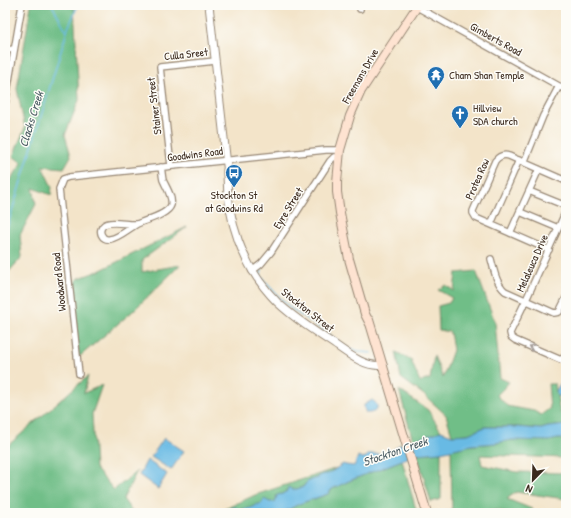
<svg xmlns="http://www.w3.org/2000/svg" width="571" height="518" font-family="'Patrick Hand',sans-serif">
<rect width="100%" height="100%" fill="#fdfcf7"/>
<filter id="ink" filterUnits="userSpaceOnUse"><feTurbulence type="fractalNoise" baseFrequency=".025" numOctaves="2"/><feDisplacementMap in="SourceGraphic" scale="8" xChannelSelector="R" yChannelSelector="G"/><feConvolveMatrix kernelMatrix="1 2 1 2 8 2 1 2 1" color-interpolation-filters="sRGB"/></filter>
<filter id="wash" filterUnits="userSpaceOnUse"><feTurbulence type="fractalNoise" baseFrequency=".012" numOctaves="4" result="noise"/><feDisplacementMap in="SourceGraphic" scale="16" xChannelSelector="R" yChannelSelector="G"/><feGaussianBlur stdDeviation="0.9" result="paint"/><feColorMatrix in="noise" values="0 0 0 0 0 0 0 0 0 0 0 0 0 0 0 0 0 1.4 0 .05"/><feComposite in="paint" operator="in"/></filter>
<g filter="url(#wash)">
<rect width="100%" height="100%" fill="#f3e4c9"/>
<path fill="#70be87" stroke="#567452" d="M31,5h43l5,95 -14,35 6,21 -7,12 -22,-2 10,21 -1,8 -18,-7 3,16 -16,31 2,22 -17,19v-91l3,-1 14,-21 -9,-7 12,-28 -8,-39z
M187,227l-45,33v12l38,-7 -47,46 -54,46 -6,-71 4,-7 24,-9z
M476,271l19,51 5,56 9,4 -6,7 -6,6 10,11 27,5 7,4 9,-7 -2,-24h7l5,29h6v12l-18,2 -7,2 -24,-2h-32l-17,7 -16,1 -6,-20 -22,-20 -23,-17 -5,-26 15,8 9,22 10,-3 4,-23 9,22 10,-28 -3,-18 -11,-2 -1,-24 11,-3 3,-5 -14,-8 8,-5 8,6 2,-18z
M88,376l-4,17 18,-8 -10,29 3,54 19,22 23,-19 -14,28 10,14h-15l-2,-1 -1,1h-110v-65z
M399,390l29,20 13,21 -27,10 -2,-4z
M558,439h8v19l-86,-3 2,10 35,7 49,1v26l-50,-7 -9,7 25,10 2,4h-28l-7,-3 -47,2 -1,-62c14,-6 30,-5 46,-7 5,-1 10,-3 15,-3 16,-1 31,2 46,-1z
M441,452v47l-10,3 -14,-48z
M402,460l15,53h-135l17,-9 29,-10 4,-5 17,-8z
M337,468l-9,6 -18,6 -4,3 -3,4 -5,2 -11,2 -5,3 -7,8h-5l-14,3 -6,3 -8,1 -12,4h-14l39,-18z"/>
<path fill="#68bae4" stroke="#527281" d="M560,384l6,1v13l-9,-2 -1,-5z
M372,400c10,6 4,14 -6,13l-2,-5v-3z
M566,425v14h-8l-9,2 -37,-1 -16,3 -24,2 -31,7 -24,2 -68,27 -17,8 -4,5 -29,10 -17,9h-52h1v-5l5,-1 2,3 12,-2 8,-4h3l3,-5 6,3h5l2,-7 5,-1 5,-3 1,-4 5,3 10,-3 3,-4 4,-3 8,-2 1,-2 5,-2h4l15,-10 3,1 8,1 3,-7 1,-3 4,2 4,-1 3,-3h14l7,-1 9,-8 42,-14 11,4 16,-1 17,-7h32l24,2 7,-2z
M164,438l20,13 -13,19 -20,-13z
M147,460l20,14 -9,15 -19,-14z"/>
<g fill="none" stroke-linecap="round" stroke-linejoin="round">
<path stroke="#68bae4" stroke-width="1.5" d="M52,5l15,27
M5,234l63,-206 10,-23
M262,270l-2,5 7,9 15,16 8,8 36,24 22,17 11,3 13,1"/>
</g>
</g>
<g filter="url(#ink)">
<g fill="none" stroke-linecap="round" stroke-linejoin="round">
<defs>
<path id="minor" d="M360,5v4
M417,7l149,83
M5,50l9,-1
M5,104l17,-99
M524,163l19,-47 16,-30
M171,166l-11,-99 55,-6
M529,191l37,15
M520,212l38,16
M137,224c-9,1 -26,-4 -33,1 -7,5 -2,16 6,14 10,-2 18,-10 27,-15 8,-4 31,-9 34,-19 2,-8 -5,-18 -8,-25 -1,-4 -1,-9 -2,-13
M491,224l28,-64
M510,233l29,-64
M549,250l-73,-32 -3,-5v-2l22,-50c4,-5 8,-7 14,-5l57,25
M491,259c3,11 5,24 14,32l49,22 5,-1 7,-14
M252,271l9,-7 10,-12 59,-91 4,-4h6
M526,300l-16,33 1,4 4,3 46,20 5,-5
M526,300l40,-89
M79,374l-20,-185 4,-10 6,-2 257,-27h14"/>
<path id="tertiary" d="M209,5l19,169
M227,169c-1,50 15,98 50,133 17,16 37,29 57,42 13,9 31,24 49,21"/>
<path id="secondary" d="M369,320l58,193
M370,324l-5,-10 -16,-55 -9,-46 -3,-21v-10l3,-32 10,-34 11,-25 57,-86"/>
</defs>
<use href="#minor" stroke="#978774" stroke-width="8"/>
<use href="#tertiary" stroke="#978774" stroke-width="9"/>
<use href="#secondary" stroke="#978774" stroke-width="10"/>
<use href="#minor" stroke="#fff" stroke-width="5.5"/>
<use href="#tertiary" stroke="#fff" stroke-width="7"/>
<use href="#secondary" stroke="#fee3d1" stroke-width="8"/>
</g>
<defs><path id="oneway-chevron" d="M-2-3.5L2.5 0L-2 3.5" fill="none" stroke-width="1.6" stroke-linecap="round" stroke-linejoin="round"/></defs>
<use stroke="#a79f9a" href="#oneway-chevron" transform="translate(532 347) rotate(-157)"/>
</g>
<defs>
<symbol id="temple-pin" viewBox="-11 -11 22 30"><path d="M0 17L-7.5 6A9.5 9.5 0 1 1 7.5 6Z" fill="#1f6fb2" stroke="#fdfcf7"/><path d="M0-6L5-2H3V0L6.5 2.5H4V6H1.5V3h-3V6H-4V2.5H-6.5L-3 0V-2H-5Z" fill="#fff"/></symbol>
<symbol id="church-pin" viewBox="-11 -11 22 30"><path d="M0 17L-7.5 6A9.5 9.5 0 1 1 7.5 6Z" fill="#1f6fb2" stroke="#fdfcf7"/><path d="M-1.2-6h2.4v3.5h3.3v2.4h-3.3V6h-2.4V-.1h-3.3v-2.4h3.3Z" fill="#fff"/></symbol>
<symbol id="bus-pin" viewBox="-11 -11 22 30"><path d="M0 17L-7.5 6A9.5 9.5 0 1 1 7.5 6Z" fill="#1f6fb2" stroke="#fdfcf7"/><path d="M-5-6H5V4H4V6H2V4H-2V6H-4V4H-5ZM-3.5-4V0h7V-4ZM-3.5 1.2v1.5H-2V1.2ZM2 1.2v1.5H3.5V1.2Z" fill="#fff"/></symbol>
</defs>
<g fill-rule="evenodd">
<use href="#temple-pin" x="426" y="65" width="20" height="27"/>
<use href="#church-pin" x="450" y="104" width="20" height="27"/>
<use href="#bus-pin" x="224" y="163" width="20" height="27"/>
</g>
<g text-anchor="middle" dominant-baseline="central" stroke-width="3" stroke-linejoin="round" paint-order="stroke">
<g font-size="11" fill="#3b2a1e" stroke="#fdfcf7">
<text transform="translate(496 39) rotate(29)">Gimberts Road</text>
<text transform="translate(186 54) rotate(-6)">Culla Sreet</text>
<text transform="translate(360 76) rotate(-60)">Freemans Drive</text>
<text transform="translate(154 106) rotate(-97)">Stainer Street</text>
<text transform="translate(195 154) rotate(-7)">Goodwins Road</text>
<text transform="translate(477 179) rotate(-66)">Protea Row</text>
<text transform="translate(288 208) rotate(-58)">Eyre Street</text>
<text transform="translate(532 263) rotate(-66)">Melaleuca Drive</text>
<text transform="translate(59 282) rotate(-96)">Woodward Road</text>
<text transform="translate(308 310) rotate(38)">Stockton Street</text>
</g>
<g font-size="11" fill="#3b2a1e" stroke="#fdfcf7" text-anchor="start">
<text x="449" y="75">Cham Shan Temple</text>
<text x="473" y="108">Hillview<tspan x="473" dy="13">SDA church</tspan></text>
<text x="234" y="195" text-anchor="middle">Stockton St<tspan x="234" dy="13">at Goodwins Rd</tspan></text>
</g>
<g font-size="12" font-style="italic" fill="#4b5c63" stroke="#fdfcf7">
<text transform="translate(31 119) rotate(-73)">Clacks Creek</text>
<text transform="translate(395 451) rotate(-19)">Stockton Creek</text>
</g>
</g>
<rect width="571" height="518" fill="none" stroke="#fdfcf7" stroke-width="20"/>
<g transform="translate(533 480) rotate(203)" stroke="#fdfcf7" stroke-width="3" paint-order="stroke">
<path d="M0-3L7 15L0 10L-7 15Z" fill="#3b2a1e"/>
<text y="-6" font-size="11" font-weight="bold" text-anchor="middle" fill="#3b2a1e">N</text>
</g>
</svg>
